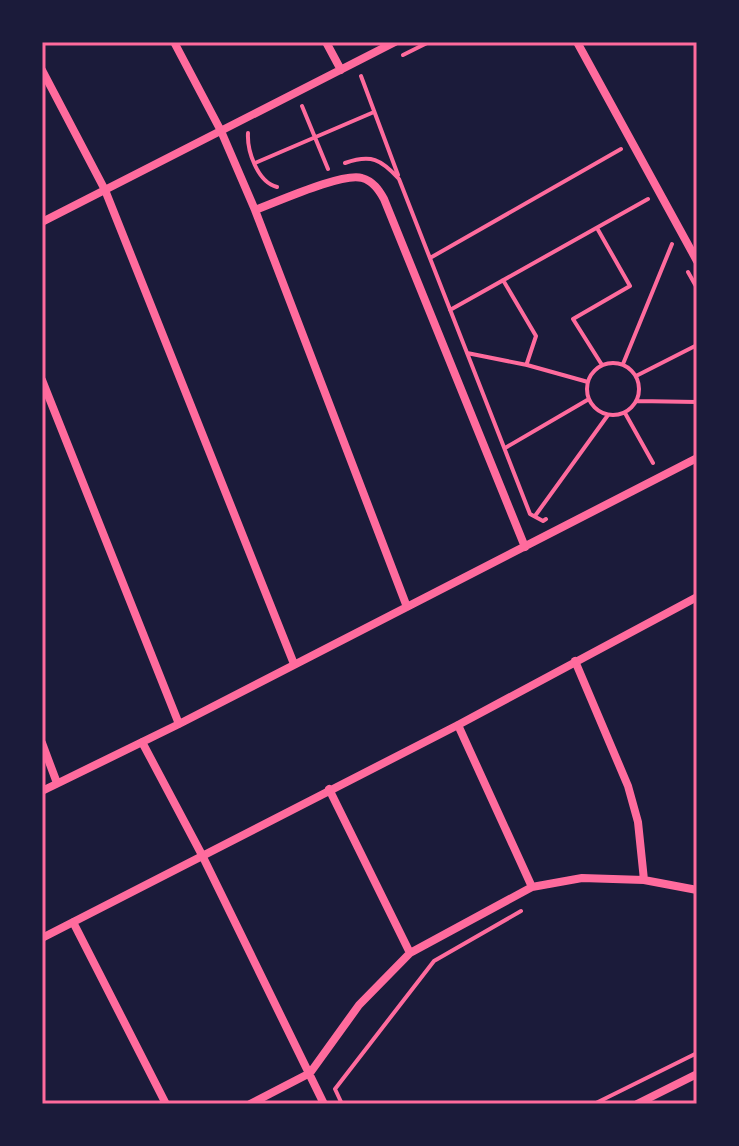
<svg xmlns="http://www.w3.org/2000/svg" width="739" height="1146" font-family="Rubik,sans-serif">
<rect width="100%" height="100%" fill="#1b1b3a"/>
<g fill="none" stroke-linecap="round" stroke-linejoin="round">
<path stroke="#ff6b9d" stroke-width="4" d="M403,55l26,-13
M361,76l37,99
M302,106l26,63
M248,133c-1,17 9,49 29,54
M255,163l119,-51
M345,163c26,-9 36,-4 54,16l131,335 13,7 3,-2
M597,228l33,58 -57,33 29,46
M430,258l191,-109
M688,272l9,16
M503,280l33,56 -9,27
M450,310l198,-111
M467,353l60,12 61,17
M587 389a26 26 0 1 1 52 0a26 26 0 1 1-52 0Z
M623,364l49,-120
M636,376l61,-31
M637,401l60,1
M625,413l28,50
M505,448l84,-49
M535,516l73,-101
M342,1104l-7,-15 99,-128 87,-50
M594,1104l103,-51"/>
<path stroke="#ff6b9d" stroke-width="8" d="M174,42l47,89 34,79 152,397
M326,42l15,28
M577,42l120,219
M42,70l63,120 189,474
M255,210c22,-8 88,-38 107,-32 11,3 17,12 22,21l141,348
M42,222l353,-180
M42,380l137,344
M575,661l53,125 10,36 6,58
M458,725l74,162
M142,742l60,113 122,249
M42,743l15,40
M329,789l81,164
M42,791l137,-67 518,-266
M73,922l93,182
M42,938l416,-213 239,-128
M250,1104l60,-31 49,-68 51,-52 122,-66 50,-9 62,2 53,10
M637,1104l60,-30"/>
</g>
<rect width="739" height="1146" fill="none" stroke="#1b1b3a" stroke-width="88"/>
<rect x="44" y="44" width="651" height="1058" fill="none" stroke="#ff6b9d" stroke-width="3"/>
</svg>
